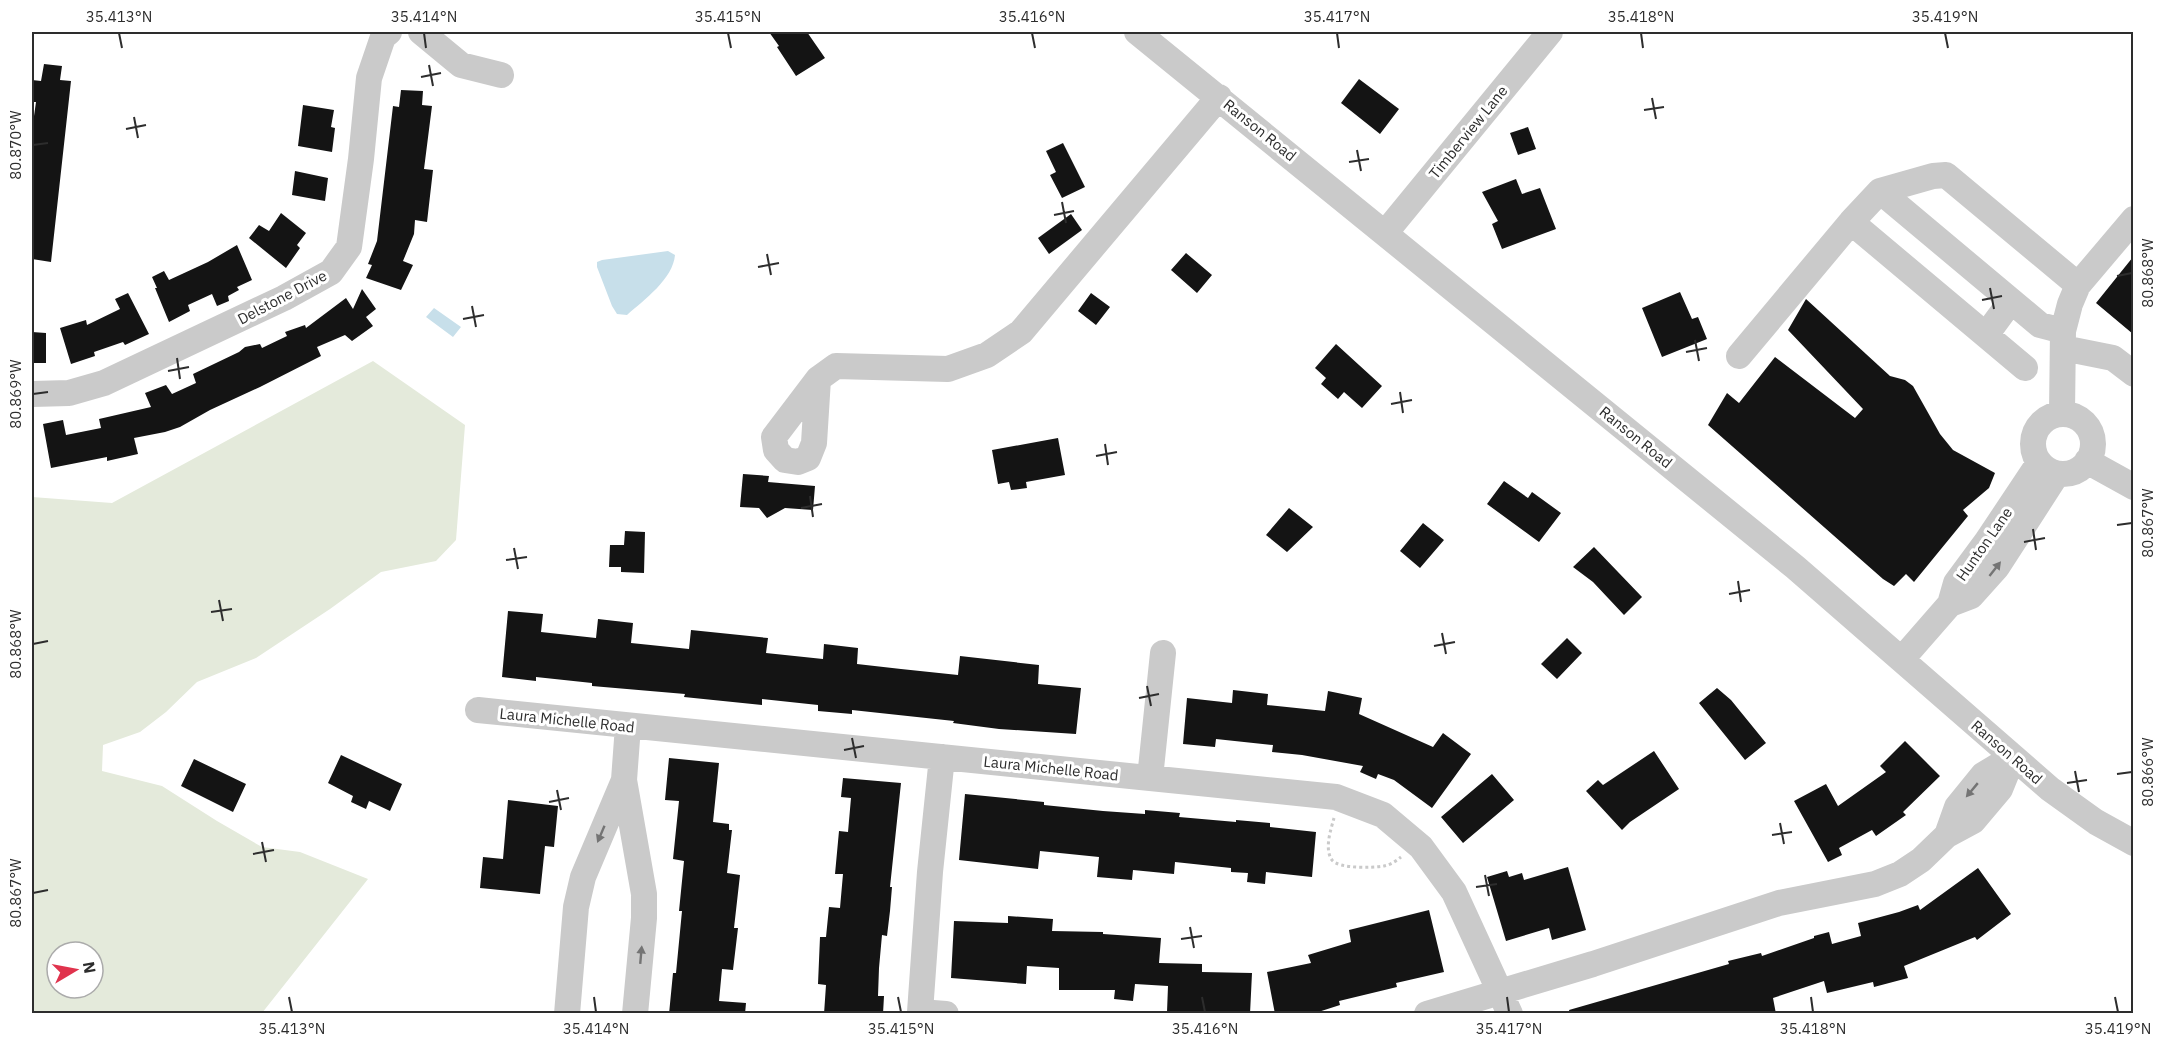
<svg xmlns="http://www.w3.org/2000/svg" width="2165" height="1045" font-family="'IBM Plex Sans',sans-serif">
<rect width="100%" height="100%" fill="#fff"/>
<path fill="#e4eadb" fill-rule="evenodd" d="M373,361l92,64 -9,115 -20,21 -55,11 -51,37 -74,49 -59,24 -31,30 -26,20 -37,13 -1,26 60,15 55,35 45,26 38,5 68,27 -106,134h-230v-516l80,6zM57,952h36v36h-36z"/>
<path fill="#c7dfea" d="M668,251l7,4c-2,24 -31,45 -48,60l-10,-1 -5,-8 -15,-39v-5l5,-2z
M434,308l27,19 -8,10 -27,-20z"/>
<path fill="#141414" d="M769,32h38l18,26 -29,18 -19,-29 2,-1z
M44,64l18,2 -2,14 11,1 -20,181 -19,-3v-129l4,-28h-4v-22l9,1z
M1359,79l40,30 -19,25 -39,-31z
M401,90l22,1 -1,14 10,1 -8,63 9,1 -6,52 -12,-2 -1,14 -11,27 10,4 -12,25 -35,-12 6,-13 -4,-1 9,-23 16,-135 6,1z
M303,105l31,5 -3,17 4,1 -3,24 -34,-6z
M1528,127l8,22 -18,6 -8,-22z
M1063,143l22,44 -23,11 -12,-23 6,-3 -10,-21z
M295,171l33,7 -3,23 -33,-6z
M1516,179l6,15 18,-6 16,41 -54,20 -10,-25 6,-3 -16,-29z
M281,213l25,20 -9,12 3,3 -14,20 -37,-30 10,-13 10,6z
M1071,214l11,16 -33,24 -11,-16z
M237,245l15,35 -15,7 2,3 -11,6 1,5 -12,5 -5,-12 -24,11 2,6 -21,11 -14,-34h2l-5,-11 12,-6 5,9 39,-18z
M1186,253l26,22 -15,18 -26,-23z
M2133,257v77l-37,-31z
M362,289l14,20 -10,8 7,9 -21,15 -7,-6 -28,12 4,9 -61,31 -50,23 -30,17 -15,5 -31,6 4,16 -31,7v-4l-56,11 -8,-44 20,-4 3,15 35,-7 -2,-9 52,-12 -6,-14 21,-8 6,9 24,-11 -3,-9 46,-22 6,-5 15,-3 2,4 25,-12 -2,-4 20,-7 1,3 40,-30 7,11z
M1680,292l12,27 6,-2 9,22 -45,18 -20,-49z
M128,293l21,41 -24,11 -2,-3 -29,10 1,4 -24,8 -11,-36 26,-8 1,5 33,-16 -5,-10z
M1091,293l19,14 -14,18 -18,-14z
M1806,299l84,77 15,4 8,6 27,48 13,16 42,23 -6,15 -26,22 5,6 -54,66 -8,-8 -12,12 -11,-7 -175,-154 19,-32 12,10 36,-46 80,61 8,-9 -75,-79z
M32,332l14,1v30h-14z
M1336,344l46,42 -20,22 -18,-16 -6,7 -17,-15 5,-6 -11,-10z
M1058,438l7,37 -39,7 1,6 -16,2 -2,-8 -11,2 -6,-34z
M743,474l26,2 -1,6 47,4 -2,24 -28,-2 -18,10 -8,-10 -19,-1z
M1504,481l24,17 4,-6 29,21 -22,29 -52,-38z
M1289,508l24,19 -26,25 -21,-17z
M1423,523l21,17 -24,28 -20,-17z
M625,531l20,1 -1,41 -23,-1v-5h-12l1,-22h14z
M1594,547l48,50 -18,18 -31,-33 -20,-15z
M508,611l35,3 -2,18 55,6 2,-19 35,4 -2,20 58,6 2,-19 77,8 -2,15 57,6 1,-15 34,4 -1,16 44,5 57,6 2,-19 79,9 -1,19 43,4 -5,46 -77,-5 -46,-6 1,-2 -102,-11v4l-34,-3v-6l-56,-6v6l-78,-8 1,-3 -93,-8v-3l-56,-6v4l-34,-4z
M1567,638l15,15 -25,26 -16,-15z
M1717,688l14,12 35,43 -21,17 -46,-57z
M1233,690l35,4 -1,11 58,6 3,-20 34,7 -3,16 74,33 10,-14 28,21 -39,54 -38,-28 -16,-6 -2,5 -16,-7 3,-6 -61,-11 -30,-3 1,-7 -57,-6 -1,8 -32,-3 4,-46 45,5z
M1905,741l35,35 -37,36 3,3 -30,21 -4,-6 -33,18 3,7 -14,7 -34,-61 32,-17 12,22 48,-34 -6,-6z
M1654,751l25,38 -49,33 -8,8 -36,-39 12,-11 5,5z
M341,755l61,29 -12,27 -21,-10 -3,8 -15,-7 2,-6 -25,-13z
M669,758l50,5 -6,59 16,2v6h3l-5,43 13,2 -6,53h4l-5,42 -11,-1 -3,32 27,2 -1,11h-76l4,-41h3l6,-62h-3l5,-50 -11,-2 6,-58 -14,-1z
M194,759l52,25 -13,28 -52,-26z
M1492,774l22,26 -51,43 -22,-26z
M843,778l58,5 -11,104h2l-2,24 -3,25 -5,-1 -3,33 -1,28h6l-1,18h-59l2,-29 -8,-1 2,-47h6l3,-30 11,1 3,-34h-8l4,-43 9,1 3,-34 -10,-1z
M965,794l79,8v3l59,6 42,3v-4l35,3 -1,4 57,5v-2l34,3v4l46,5 -4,45 -46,-5 -1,12 -18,-2 1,-9 -17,-1v-4l-56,-6 -1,12 -41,-4 -1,10 -35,-3 2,-20 -59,-6 -2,18 -79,-9z
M508,800l50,6 -4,41 -9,-1 -5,48 -60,-6 3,-31 20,2z
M1568,867l18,63 -34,10 -3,-12 -43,13 -19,-64 20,-6 2,6 13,-4 2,7z
M1978,868l33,46 -34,26 -2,-3 -71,29 4,12 -34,9 -1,-5 -46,11 -3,-12 -51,17 3,16h-206l-1,-4 160,-46 -1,-3 33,-8 1,3 52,-18v-2l15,-4 3,12 29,-8 -3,-13 41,-11 19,-7 2,5z
M1429,910l15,62 -48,11 1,4 -58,14 1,4 -28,9h-37l-8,-42 44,-9 -3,-8 43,-13 -2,-12z
M1008,916l45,3 -1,12 51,1v2l58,4 -2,25 43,1v8l50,1 -2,41 -83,-2 1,-26 -33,-2 -2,17 -19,-2 1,-9h-56v-22l-32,-2 -1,18 -75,-6 3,-57 54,2z"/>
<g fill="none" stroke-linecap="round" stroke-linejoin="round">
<path stroke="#cacaca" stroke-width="3" stroke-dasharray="3 3" stroke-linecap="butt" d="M1334,818c-3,11 -10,31 -2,42 7,9 41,8 52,6 6,-1 12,-5 17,-9"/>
<path stroke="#cacaca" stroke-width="26" d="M421,32l40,33 40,10
M1137,32l658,535 255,222 46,33 38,21
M1880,191l160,134 23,6
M1851,222l174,146
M1386,232l164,-200
M1986,335l25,-34
M2063,348l50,10 21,16
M1739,356l112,-134 29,-31 53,-15 13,-1 132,110
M818,379l-4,64 -6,15 -10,4 -13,-2 -9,-10 -2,-13 44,-58 18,-13 112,3 39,-14 34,-23 198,-235
M32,394l37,-1 35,-10 180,-85 47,-26 18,-25 12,-88 8,-81 14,-41 6,-5
M2062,413l1,-82 7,-27 8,-19 56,-66
M2033 444a30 30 0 1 1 60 0a30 30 0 1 1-60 0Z
M2087,461l47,26
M1950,604l21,-8 26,-29 60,-93
M1902,659l48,-55 6,-21 31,-42 52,-78
M478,710l858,87 47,18 38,32 33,45 56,122
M628,726l-4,54 20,114v24l-9,96
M942,757l-12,115 -10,140 26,2
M1150,778l13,-125
M1947,835l10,-28 26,-32 30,-18
M567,1014l9,-107 7,-30 41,-97
M1427,1014l166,-50 186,-61 96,-19 25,-10 21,-14 26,-25 26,-14 27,-32 13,-32"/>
</g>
<defs><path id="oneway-solid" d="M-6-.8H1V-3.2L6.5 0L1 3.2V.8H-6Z" transform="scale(1.5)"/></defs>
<g fill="#747474">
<use href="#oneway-solid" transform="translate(1995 569) rotate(-52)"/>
<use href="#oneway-solid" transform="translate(1972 790) rotate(130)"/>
<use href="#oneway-solid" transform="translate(601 834) rotate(113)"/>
<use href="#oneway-solid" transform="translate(641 955) rotate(-85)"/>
</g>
<path fill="none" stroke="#2d2d2d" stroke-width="2" d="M119,33l3,15M424,33l2,15M728,33l3,15M1032,33l3,15M1337,33l2,15M1641,33l2,15M1945,33l3,15M429,65l4,21M421,77l20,-4M1652,98l4,21M1644,110l20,-3M134,117l4,21M126,129l20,-4M33,145l15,-2M1357,150l4,21M1349,162l20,-3M1062,202l4,21M1054,215l20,-4M767,254l4,21M758,267l21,-4M2117,276l15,-3M1990,288l4,21M1982,300l20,-4M472,306l4,21M463,319l21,-4M1695,340l4,21M1686,352l21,-4M177,358l3,21M168,371l21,-4M1400,392l3,21M33,394l15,-2M1391,404l21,-4M1105,444l3,21M1096,456l21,-4M810,496l3,21M801,508l21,-4M2117,525l15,-2M2033,529l3,21M2024,542l21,-4M514,548l4,21M506,560l21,-3M1738,581l3,21M1729,594l21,-4M219,600l4,21M211,612l21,-3M1442,633l4,21M33,644l15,-3M1434,646l21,-4M1147,686l4,20M1139,698l20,-4M852,738l4,20M844,750l20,-4M2075,771l4,21M2117,774l15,-2M2067,783l20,-3M557,790l4,20M549,802l20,-4M1780,823l4,21M1772,835l20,-3M262,842l4,20M253,854l21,-4M1485,875l4,21M1476,887l21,-3M33,893l15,-3M1190,927l4,21M1181,939l21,-3M289,997l3,15M594,997l2,15M898,997l3,15M1202,997l3,15M1507,997l2,15M1811,997l2,15M2115,997l3,15"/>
<g text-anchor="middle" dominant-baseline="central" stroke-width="6" stroke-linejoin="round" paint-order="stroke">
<g font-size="15" fill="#2d2d2d" stroke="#fff">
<text transform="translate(1260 130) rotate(39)">Ranson Road</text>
<text transform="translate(1468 132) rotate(-51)">Timberview Lane</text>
<text transform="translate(282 297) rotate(-28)">Delstone Drive</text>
<text transform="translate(1636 437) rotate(39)">Ranson Road</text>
<text transform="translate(1984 544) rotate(-55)">Hunton Lane</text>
<text transform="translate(567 720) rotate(6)">Laura Michelle Road</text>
<text transform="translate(2007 752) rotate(41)">Ranson Road</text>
<text transform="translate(1051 768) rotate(6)">Laura Michelle Road</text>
</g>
</g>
<rect width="2165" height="1045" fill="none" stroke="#ffffff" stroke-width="66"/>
<g transform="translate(75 970) rotate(80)"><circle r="28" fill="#ffffff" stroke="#ababab" stroke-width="1.5"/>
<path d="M0-4.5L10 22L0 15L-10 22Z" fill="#e0334d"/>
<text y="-9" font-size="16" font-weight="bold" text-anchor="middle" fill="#2d2d2d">N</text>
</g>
<rect x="33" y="33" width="2099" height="979" fill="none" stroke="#2d2d2d" stroke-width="2"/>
<g font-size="15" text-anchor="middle" fill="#2d2d2d">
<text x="119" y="22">35.413°N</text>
<text x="424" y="22">35.414°N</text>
<text x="728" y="22">35.415°N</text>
<text x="1032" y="22">35.416°N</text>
<text x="1337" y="22">35.417°N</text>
<text x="1641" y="22">35.418°N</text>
<text x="1945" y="22">35.419°N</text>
<text transform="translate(16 145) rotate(-90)" y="5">80.870°W</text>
<text transform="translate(2148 273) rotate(-90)" y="5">80.868°W</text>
<text transform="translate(16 394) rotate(-90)" y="5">80.869°W</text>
<text transform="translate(2148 523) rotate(-90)" y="5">80.867°W</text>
<text transform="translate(16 644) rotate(-90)" y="5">80.868°W</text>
<text transform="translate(2148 772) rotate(-90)" y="5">80.866°W</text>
<text transform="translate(16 893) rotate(-90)" y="5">80.867°W</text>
<text x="292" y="1034">35.413°N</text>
<text x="596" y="1034">35.414°N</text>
<text x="901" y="1034">35.415°N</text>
<text x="1205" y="1034">35.416°N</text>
<text x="1509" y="1034">35.417°N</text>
<text x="1813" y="1034">35.418°N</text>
<text x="2118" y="1034">35.419°N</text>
</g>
</svg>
